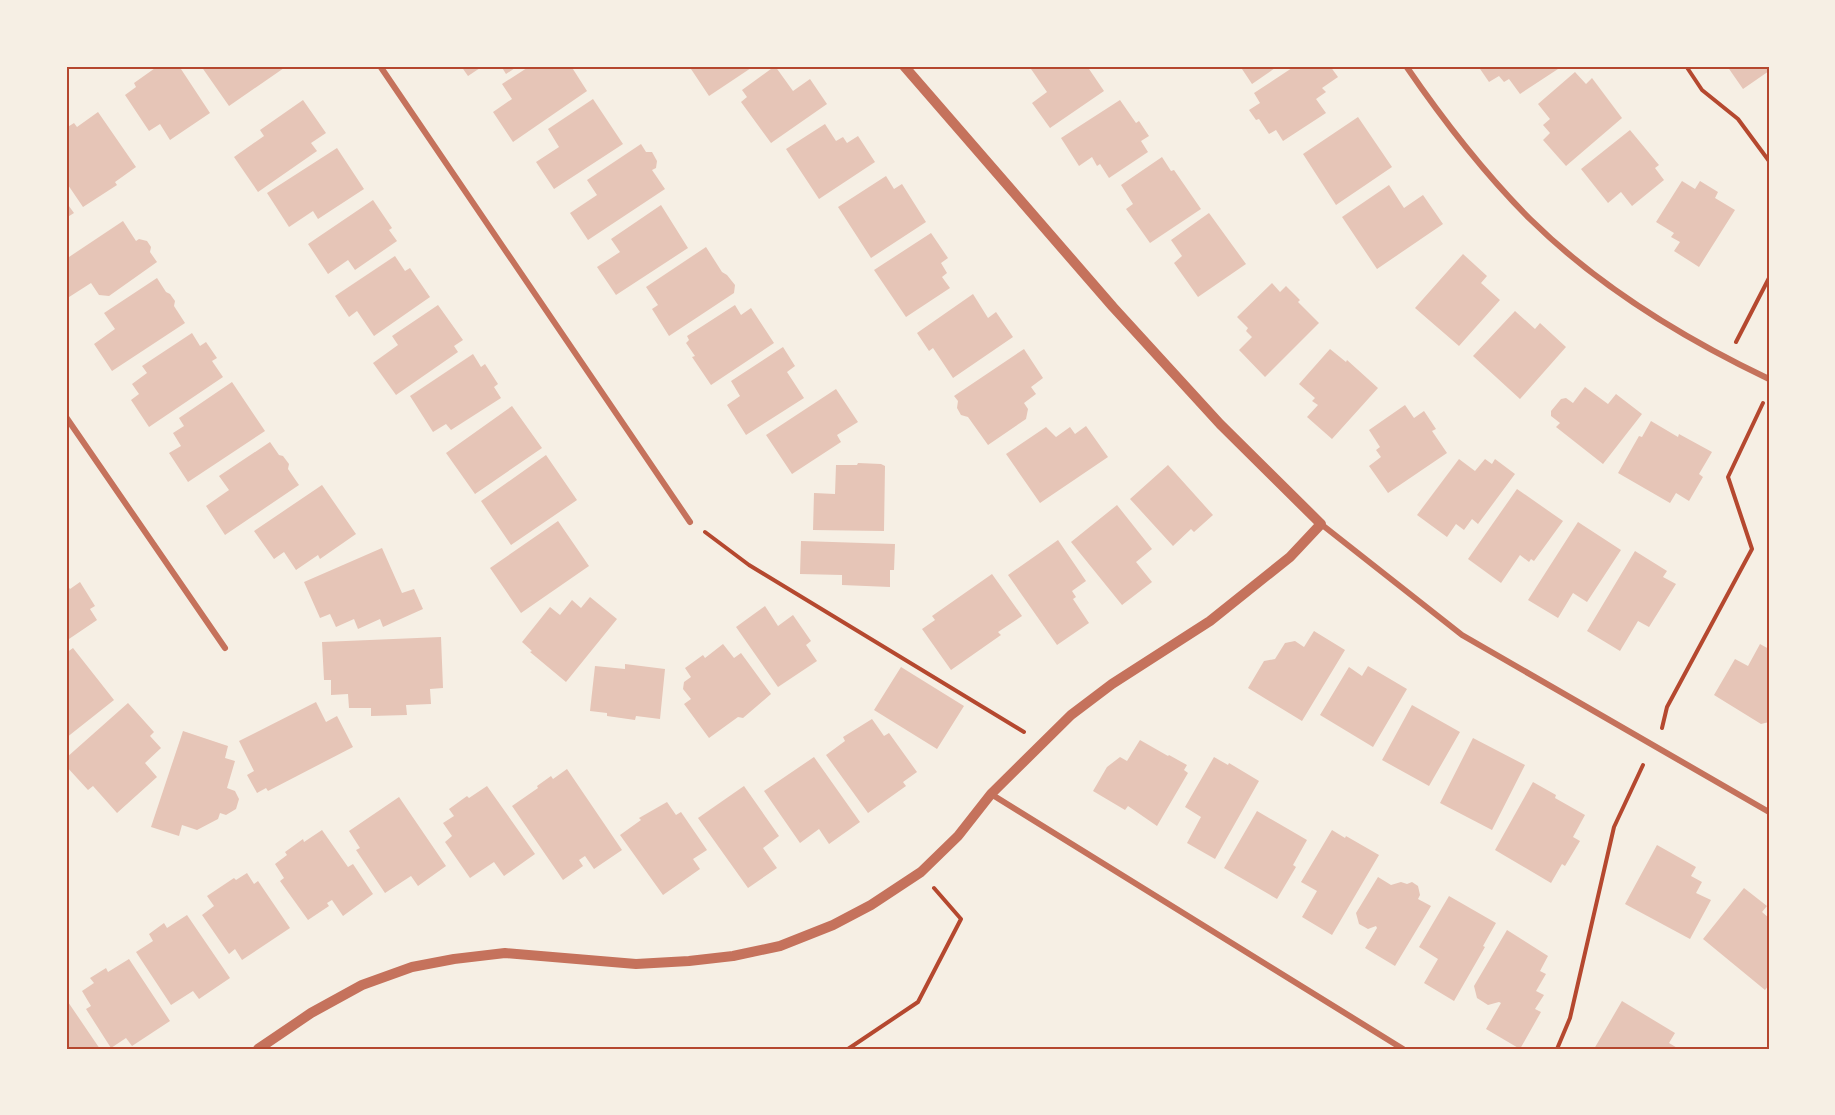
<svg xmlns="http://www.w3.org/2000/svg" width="1835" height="1115" font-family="Montserrat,sans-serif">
<rect width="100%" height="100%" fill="#f6efe4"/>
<path fill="#e6c5b7" d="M158,66h21l31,47 -40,27 -10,-16 -11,7 -24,-36 11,-8 -2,-4z
M201,66h82l1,2 -55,38z
M461,66h22l-15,10z
M501,66h17l-12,8z
M530,66h41l16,25 -74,51 -20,-30 19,-13 -10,-15z
M689,66h65l-45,30z
M775,66l18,25 17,-12 17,25 -56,39 -30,-41 6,-5 -5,-7z
M1036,66h51l17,25 -54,37 -18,-25 15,-11 -16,-23z
M1240,66h38l-26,18z
M1295,66h35l8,11 -16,11 4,4 -10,7 10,14 -43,28 -7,-11 -7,4 -10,-15 -3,1 -7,-10 11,-7 -6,-10z
M1478,66h78l2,3 -38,25 -11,-15 -5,3 -5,-6 -10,6z
M1727,66h42v5l-26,18z
M1575,72l11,12 6,-6 30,40 -56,48 -23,-26 7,-7 -7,-8 7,-6 -12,-15z
M593,99l30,45 -69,45 -18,-27 23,-15 -11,-18z
M303,100l23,33 -15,10 6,8 -59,41 -24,-35 30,-21 -4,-6z
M1120,100l16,23 3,-2 10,15 -8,5 7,11 -39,26 -9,-14 -3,2 -5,-9 -13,9 -18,-28z
M98,112l38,55 -21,15 2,3 -34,22 -17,-25v-54l8,-5 3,4z
M1358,117l34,50 -56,38 -33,-51z
M825,124l11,17 7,-4 4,6 11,-7 17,26 -56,37 -33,-50z
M1630,130l29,35 -4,3 9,12 -32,26 -11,-14 -13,11 -27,-34z
M641,144l5,8h6l5,9 -1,7 -4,2 13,19 -77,51 -18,-27 27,-18 -10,-15z
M337,148l27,41 -46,30 -5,-8 -24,16 -22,-34z
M1162,157l9,14 3,-1 27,39 -51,34 -24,-34 7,-5 -12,-19z
M886,176l8,13 8,-5 24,38 -55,36 -33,-51z
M1682,181l13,8 5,-8 18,11 -3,6 20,12 -36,57 -25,-16 6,-9 -9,-5 3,-4 -18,-11z
M1389,185l15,23 19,-13 20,29 -66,45 -35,-52z
M373,200l19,28 -3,2 8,11 -42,29 -7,-10 -20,14 -20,-30z
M66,202l8,11 -8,5z
M661,205l27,43 -72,47 -19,-28 23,-15 -9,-13z
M1209,213l37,51 -48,33 -24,-34 8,-7 -11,-16z
M123,221l13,20 3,-2 8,2 4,6 -1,5 7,10 -48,34 -10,-1 -8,-12 -25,16v-40z
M931,233l17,25 -7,5 6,10 -5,4 8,11 -44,29 -32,-47z
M706,247l16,25 5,3 8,10 -1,8 -65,43 -17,-27 6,-4 -12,-18z
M1463,254l24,22 -6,7 19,17 -41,46 -44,-38z
M395,256l10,15 5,-3 20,29 -56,39 -17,-25 -8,6 -14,-21z
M157,278l9,14 4,2 5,7 -1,5 11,17 -73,48 -18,-27 21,-15 -11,-16z
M1272,283l8,9 6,-6 14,14 -2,2 21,21 -54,54 -26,-27 13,-13 -6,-6 2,-3 -11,-11z
M973,294l15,24 8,-6 17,25 -60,41 -20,-30 -4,3 -12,-18z
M438,305l25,35 -9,6 4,6 -62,43 -23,-32 25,-18 -6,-9z
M735,305l6,10 10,-7 23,35 -63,42 -19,-28 3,-1 -9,-13 3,-3 -2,-4z
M1515,311l20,18 5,-6 26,24 -46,52 -47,-43z
M192,333l8,13 6,-4 11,16 -5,3 11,16 -74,50 -18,-27 8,-6 -7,-10 15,-11 -5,-7z
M783,347l12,19 -8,6 17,26 -58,37 -19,-30 13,-9 -9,-15z
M1024,349l19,29 -12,9 5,7 -12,9 4,6 -2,10 -38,26 -20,-28 -7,-2 -4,-7 1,-7 -4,-5z
M1330,349l16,13 1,-2 31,28 -46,51 -25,-22 11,-12 -6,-4 3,-3 -16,-14z
M473,354l8,13 4,-3 13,20 -4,3 7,11 -50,32 -5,-6 -13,8 -23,-36z
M232,382l33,49 -77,51 -19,-29 12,-7 -8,-13 11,-7 -5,-8z
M1585,387l23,17 8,-10 26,20 -39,50 -47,-37 4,-4 -9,-7v-5l10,-12 5,-1 7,5z
M836,389l22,33 -21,13 4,7 -49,32 -26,-39z
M1405,405l9,13 10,-7 12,18 -4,2 15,22 -59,40 -19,-27 12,-9 -5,-7 4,-3 -11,-17z
M512,406l30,42 -67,46 -29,-41z
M1651,421l27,16 1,-3 33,18 -13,22 4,3 -14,24 -13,-8 -6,10 -52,-30 21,-37 3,1z
M1086,426l22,31 -68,46 -34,-49 40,-27 10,10 14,-10 5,7z
M270,442l9,13 4,1 6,8 -1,5 11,16 -74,50 -19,-29 23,-16 -10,-14z
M546,455l31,45 -66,45 -30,-44z
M1459,459l16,12 10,-12 7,5 3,-5 20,15 -37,50 -6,-5 -8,11 -8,-6 -9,13 -30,-22z
M858,463l23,1 4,2 -1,65 -71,-1 1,-37 21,1 1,-29h21z
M1168,465l45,50 -19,17 -3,-3 -18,17 -43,-47z
M322,485l34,49 -36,25 -2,-4 -22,15 -12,-18 -10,7 -20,-28z
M1517,489l46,32 -29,40 -3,-2 -2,3 -9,-7 -19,28 -33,-24z
M1117,505l35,44 -16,13 16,20 -30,23 -51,-63z
M558,521l31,45 -68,47 -31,-45z
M1578,522l43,28 -34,52 -14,-9 -15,25 -30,-18z
M1058,540l28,41 -14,10 4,6 -3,2 16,24 -32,22 -49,-70z
M801,541l94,3 -1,26h-4v17l-48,-2v-10l-42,-1z
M382,548l20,45 12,-4 9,20 -40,18 -3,-8 -22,10 -4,-10 -18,8 -6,-13 -10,4 -16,-36z
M1635,551l32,20 -4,6 13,7 -27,43 -11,-6 -18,30 -33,-20z
M992,574l30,42 -24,16 3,3 -50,35 -29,-41 13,-9 -3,-4z
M80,582l15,24 -5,3 7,11 -31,21v-57l4,5z
M590,597l27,22 -51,63 -36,-30 2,-1 -10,-9 28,-35 10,8 12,-15 9,8z
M765,606l13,20 15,-11 18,26 -5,4 11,16 -39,26 -42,-60z
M1314,631l31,19 -43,71 -54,-33 16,-27 11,-2 10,-16 10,-2 9,6z
M441,637l2,51 -13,1 1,15 -25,1 1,10 -36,1v-8h-22l-1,-14 -17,1v-15h-7l-2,-38z
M723,644l11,14 7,-5 30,41 -28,24 -5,-1 -29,21 -25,-34 7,-5 -8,-10 1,-7 7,-5 -6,-9 18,-13 2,3z
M1760,644l9,5v73l-8,2 -47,-29 21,-36 13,7z
M73,648l41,52 -48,38v-85z
M625,664l40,5 -5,50 -24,-3 -1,4 -28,-4v-3l-17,-2 5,-45 30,3z
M1368,666l39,23 -34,58 -53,-32 29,-48 13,9z
M901,667l63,39 -27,43 -63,-39z
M316,702l10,20 11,-6 16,31 -85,44 -2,-3 -9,5 -10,-18 7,-4 -15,-30z
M128,703l26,29 -4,4 11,12 -16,15 12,14 -40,36 -24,-27 -5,4 -22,-24v-8z
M1412,705l48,27 -31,54 -47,-26z
M872,719l12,17 5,-3 28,39 -14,10 3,4 -38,27 -42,-58 19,-14 -2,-4z
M183,731l45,15 -3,12 10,3 -8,27 8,3 4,8 -3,10 -10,6 -6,-2 -2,6 -21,11 -15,-5 -3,11 -28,-9z
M1473,738l52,27 -33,65 -52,-27z
M1140,740l28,16 1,-1 18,10 -3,5 4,3 -31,53 -29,-20 -3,4 -32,-19 14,-24 13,-10 7,4z
M814,757l46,65 -31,22 -10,-15 -19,14 -36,-52z
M1214,757l14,8 1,-2 30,18 -44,78 -28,-16 14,-26 -16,-10z
M567,769l55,81 -28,19 -9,-13 -6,4 4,6 -20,14 -51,-74 26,-18 -1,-2 14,-10 2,3z
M1533,782l23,13 -1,3 30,17 -12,22 7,4 -15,25 -3,-2 -11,19 -56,-33z
M487,786l48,68 -31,22 -10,-14 -24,16 -25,-36 7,-6 -9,-13 11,-7 -5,-7 18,-13 2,2z
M744,786l35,50 -16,12 14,20 -29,20 -50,-70z
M399,797l47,69 -28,20 -7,-10 -26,17 -29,-43 4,-2 -11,-17z
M667,802l9,13 5,-3 26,38 -14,9 7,10 -37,26 -43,-60 21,-15 -2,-2z
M1257,811l50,29 -14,25 3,2 -19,32 -53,-31z
M322,830l26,37 5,-3 20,30 -30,22 -11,-16 -5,3 2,3 -21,14 -28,-39 4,-3 -9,-14 12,-9 -2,-3 18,-13 1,3z
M1332,830l13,8 1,-2 33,19 -47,80 -30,-18 15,-26 -16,-9z
M1657,845l39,22 -5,9 11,6 -6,11 15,7 -21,39 -65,-35z
M247,873l7,11 4,-3 32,47 -48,32 -7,-11 -6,5 -27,-39 12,-9 -7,-10 27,-18 2,2z
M1378,877l13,8 10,-3 6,2 5,-2 6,4 2,9 -2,4 13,7 -36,60 -30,-18 12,-20 -1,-2 -8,3 -9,-5 -3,-11z
M1744,888l23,18 -5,6 7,6v67l-4,5 -62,-51z
M1449,896l47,27 -13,23 2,1 -31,54 -30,-18 14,-24 -19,-12z
M187,915l43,63 -31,21 -6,-8 -22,14 -35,-53 17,-11 -4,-7 15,-11 3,5z
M1507,930l41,26 -8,15 6,3 -10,17 8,4 -9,14 6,3 -21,37 -34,-20 15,-26 -2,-1 -11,3 -11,-7 -3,-12z
M129,959l41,62 -38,25 -6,-8 -15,10 -25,-39 5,-3 -9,-15 12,-8 -4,-5 16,-10 2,4z
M66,999l34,50h-34z
M1622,1001l53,32 -6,10 10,6h-85z"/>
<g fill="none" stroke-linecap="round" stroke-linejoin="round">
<path stroke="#b5482f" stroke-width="4" d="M1686,66l16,24 36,29 31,42
M1736,342l33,-64
M705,532l44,33 275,167
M1662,728l5,-21 85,-158 -24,-72 35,-74
M848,1049l70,-47 43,-83 -27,-31
M1557,1049l13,-31 44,-191 29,-62"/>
<path stroke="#c5725c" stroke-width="6" d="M380,66l310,456
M1406,66c37,54 78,107 124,153 67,66 155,120 239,160
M66,417l159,231
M1321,524l141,111 307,177
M991,794l412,255"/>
<path stroke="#c5725c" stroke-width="10" d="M258,1049l53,-36 51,-28 50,-18 42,-8 51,-6 131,11 53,-3 44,-5 47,-10 53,-21 38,-20 50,-33 37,-36 33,-42 80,-79 41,-31 98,-63 80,-64 31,-33 -101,-100 -107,-117 -209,-241"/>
</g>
<rect width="1835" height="1115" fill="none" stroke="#f6efe4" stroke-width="135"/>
<rect x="68" y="68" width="1700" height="980" fill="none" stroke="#b5482f" stroke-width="2"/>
</svg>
